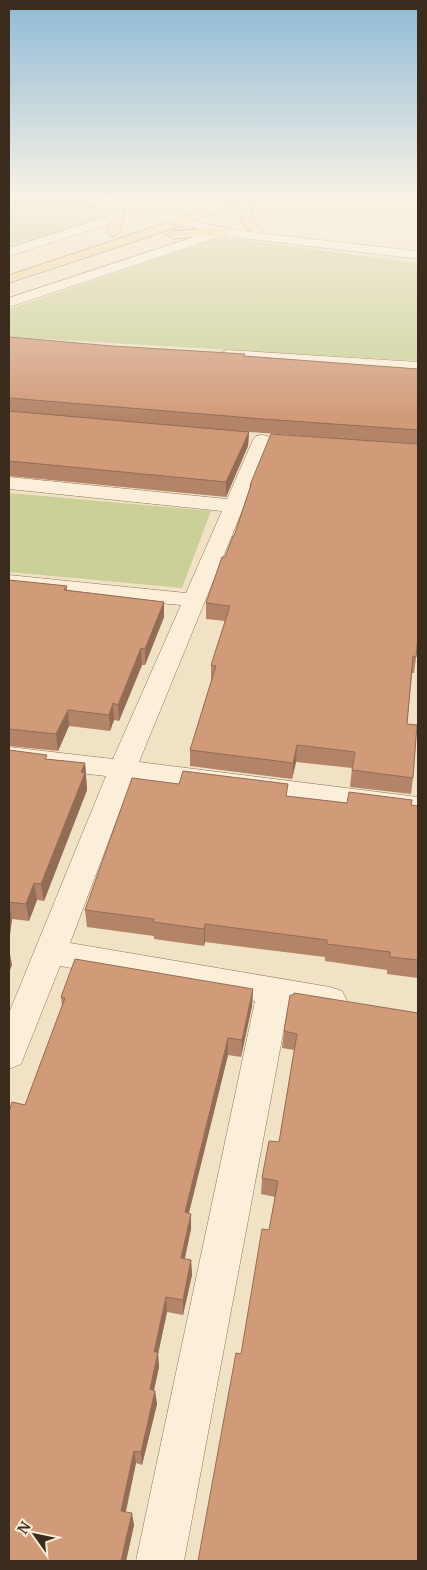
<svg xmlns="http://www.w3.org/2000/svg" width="427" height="1570" font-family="Merriweather,serif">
<rect width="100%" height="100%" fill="#f1e2c5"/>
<path fill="#cbd098" d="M9,199h69l26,9 2,9 -97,29z
M223,237l195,26v98l-409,-24v-28z
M9,493l202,18 -29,77 -173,-16z"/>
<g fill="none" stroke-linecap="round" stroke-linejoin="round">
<defs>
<path id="minor" d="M118,213l4,1 2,3 -2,3 -113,36v-8z
M224,227l6,4 -2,3 -219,73v-9z
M227,350l191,12v10l-197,-14 -2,-3 2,-3z
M262,435l6,1 3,4 -132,322 279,35v20l-286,-38 -62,164 260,44 12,4 5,10 -5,10 -12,4 -42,-8 -104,554h-48l119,-560 -195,-35 -39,98 -12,5v-56l97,-237 -97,-11v-18l104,12 68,-154 -172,-16v-14l177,18 36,-82 -213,-22v-12l218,22 26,-59 3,-4z"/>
<path id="tertiary" d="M97,199h19l80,23 45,9 177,20v8l-177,-21 -51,-11 -92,-26z"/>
<path id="primary" d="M227,199h24l1,21 10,10 -2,3h-8l-10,-9 -3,-22 -51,22 -179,59v-8l171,-57z
M115,200l6,3 3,14 -5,16 -6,4 -6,-4 5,-16 -3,-14z
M224,227l6,4 -2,3 -55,5 -6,-4 6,-4z"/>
</defs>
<use href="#minor" stroke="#8d735a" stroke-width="1"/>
<use href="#tertiary" stroke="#8d735a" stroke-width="1"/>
<use href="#primary" stroke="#5b412e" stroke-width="1"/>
<use href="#minor" fill="#fbefd9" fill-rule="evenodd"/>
<use href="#tertiary" fill="#fbefd9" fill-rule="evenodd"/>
<use href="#primary" fill="#f5d69b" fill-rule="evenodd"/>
</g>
<path fill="#b48468" d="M9,337l103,9 133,8v2l173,13v274l-4,30h-2l-5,51 6,54 -2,16 -61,-7 2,-19 -56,-6 -4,17 -102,-13v-16l21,-69v-16l14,-44 -19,-2v-16l28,-67 15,-46 1,-5 80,-47 -81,-6 -1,14 -22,51 -217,-21z
M9,580l58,6v4l97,12v15l-19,48h-3l-23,56 -5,-1 -4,11 -41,-5 -11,25 -49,-5z
M9,750l38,9 38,4 2,27 -43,111 -7,-1 -8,21 -17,-2 -3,23z
M179,784l168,19 71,3v172l-31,-4v-4l-62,-9v-4l-120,-15 -1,4 -50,-7v-3l-67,-9 -2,-17z
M253,989l-1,17 -11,51 -13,-2 -39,158 2,1v15l-6,30 6,1 1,15 -9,40 -16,-3 -9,42 1,13 -5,23 1,1 2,13 -15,61 -6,-2 -10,49 8,13 -8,36 -101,-456 37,-99 -1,-9z
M418,1013l-177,341 28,-124 6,-33 -14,-3 1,-16 17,-36 15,-92 -12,-2 2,-17z"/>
<path fill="#926c55" d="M249,432l-1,14 -22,51v-15z
M164,602v15l-19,48v-16z
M141,648l1,17 -23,56 -1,-16z
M113,703l1,17 -4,11 -1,-16z
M68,710l1,16 -11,25 -2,-17z
M297,745l-1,17 -4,17 1,-16z
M85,763l2,27 -43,111 -3,-17z
M34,883l3,17 -8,21 -3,-17z
M9,902l3,17 -3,23z
M205,924v18l-1,4v-17z
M9,949l3,16 -3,8z
M253,989l-1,17 -11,51 1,-17z
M228,1038v17l-43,173v-16z
M191,1214v15l-10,44v-15z
M191,1260l1,15 -9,40v-15z
M166,1297l1,15 -9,42 1,13 -8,36 -1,-14 4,-37z
M155,1391l2,13 -15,61 -1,-13z
M134,1451l2,12 -13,59 -2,-11z
M132,1513l2,12 -8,36h-5z"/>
<path fill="#d19a79" stroke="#926c55" d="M9,337l103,9 133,8 -1,2 174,13v61l-155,-11 -254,-21z
M9,411l240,21 -23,50 -217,-21z
M271,434l147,10v192l-2,21 -3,-1 -6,68 10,1 -4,53 -61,-8 3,-18 -58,-7 -4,18 -103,-13 26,-84 -5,-1 19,-59 -24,-3 16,-46h3l8,-21h1l17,-51h-1z
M9,580l58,6 -3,4 100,12 -19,47 -4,-1 -23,57 -5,-2 -4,12 -41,-5 -12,24 -47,-5z
M9,750l38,5 -2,4 40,4 -4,9 4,1 -44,111 -7,-1 -8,21 -17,-2v2z
M183,771l105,13 -2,12 61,7 2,-11 63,8 -1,5 7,1v154l-28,-3v-5l-63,-8v-4l-122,-16 -1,5 -51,-7 1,-3 -69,-9 47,-132 47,6z
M75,959l178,30 -11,51 -14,-2 -43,174 6,2 -10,44 10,2 -8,40 -17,-3 -12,55h4l-8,37 5,2 -14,61 -7,-1 -13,60 11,2 -11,48h-112v-449l3,-10 13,3 40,-107 -4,-1z
M294,993l124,20v548h-220l38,-208 5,1 21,-125 7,1 9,-49 -16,-3 7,-37 10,1 18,-108 -13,-3 6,-36h3z"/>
<linearGradient id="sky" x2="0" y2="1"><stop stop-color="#8ebad6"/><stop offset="0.47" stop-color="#f9f2e5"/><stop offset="1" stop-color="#f9f2e5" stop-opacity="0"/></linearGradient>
<rect width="427" height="419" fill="url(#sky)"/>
<rect width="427" height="1570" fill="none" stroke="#3c2c1e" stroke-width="20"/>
<g transform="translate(35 1535) rotate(303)" stroke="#f8ecd5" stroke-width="4" paint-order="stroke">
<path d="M0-4L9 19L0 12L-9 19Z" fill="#3c2c1e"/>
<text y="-8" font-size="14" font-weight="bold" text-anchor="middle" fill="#3c2c1e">N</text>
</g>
</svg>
